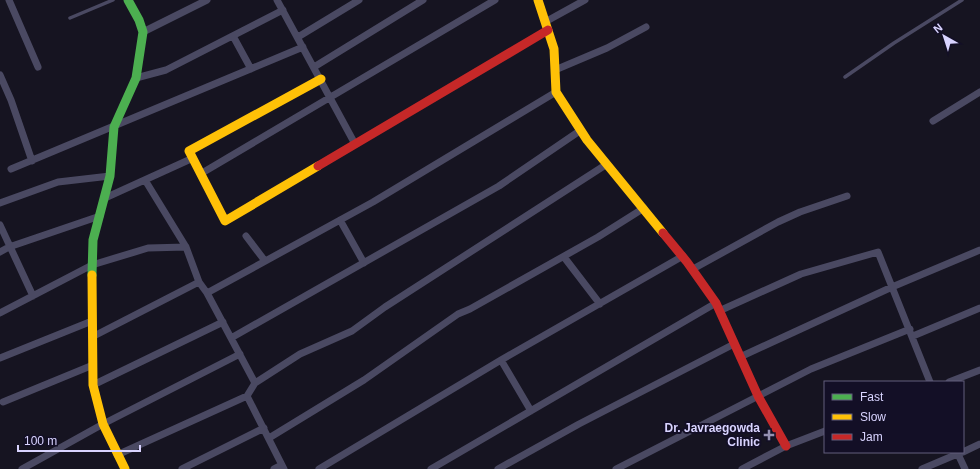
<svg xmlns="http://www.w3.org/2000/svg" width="980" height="469" font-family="Arial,sans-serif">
<rect width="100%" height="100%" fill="#161421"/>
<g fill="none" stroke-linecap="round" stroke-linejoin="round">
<path stroke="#4a4962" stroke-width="3.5" d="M70,18l43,-18
M845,77l49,-34 68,-43"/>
<path stroke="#4a4962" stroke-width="7" d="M9,0l29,67
M277,0l78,144
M545,22l40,-22
M143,32l64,-32
M233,36l18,33
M298,37l61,-37
M314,67l109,-67
M555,70l52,-22 39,-21
M0,75l11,25 21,61
M136,78l30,-8 117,-60
M933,121l47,-29
M11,169l292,-122
M202,173l293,-173
M145,180l41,67 13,35 8,11 48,90 -8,13 37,73
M105,198l88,-40
M0,203l58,-21 52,-6
M340,220l24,43
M0,225l33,71
M246,236l19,25
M0,252l9,-5 91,-31
M564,257l36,47
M693,269l85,-47 22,-10 47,-16
M207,293l166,-91 183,-110
M719,311l82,-37 77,-22 52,130
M0,313l92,-48 56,-17 38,-1
M913,336l67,-28
M92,337l107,-55
M231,338l268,-152 82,-56
M740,357l152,-70 88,-37
M0,358l92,-37
M501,360l30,51
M949,382l31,-12
M255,383l45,-29 52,-23 33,-24 222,-143
M93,385l130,-63
M3,402l90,-37
M269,438l95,-58 94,-66 12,-5 128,-72 46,-29
M957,452l8,17
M963,452l17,-8
M117,455l130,-59
M22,469l81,-45 137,-70
M182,469l82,-41
M274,469l8,-4
M319,469l182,-109 182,-104
M431,469l285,-166
M498,469l81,-45 155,-80
M616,469l195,-100 99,-40
M742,469l44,-23 39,-15
M922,469l40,-17"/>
<path stroke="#4caf50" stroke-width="9" d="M92,275l1,-35 17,-64 4,-49 22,-49 7,-46 -4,-12 -11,-20"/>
<path stroke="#ffc107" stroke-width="9" d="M538,0l16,49 2,43 31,48 76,93
M318,166l-93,55 -36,-70 132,-72
M92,275l1,110 10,39 22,45"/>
<path stroke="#c62828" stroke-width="9" d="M318,166l230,-136
M663,233l24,29 29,41 42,93 28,50"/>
</g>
<path fill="#9591b1" stroke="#130f26" stroke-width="1.5" d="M767 429h4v4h4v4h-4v4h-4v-4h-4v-4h4z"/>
<g text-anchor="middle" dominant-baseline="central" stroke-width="4" stroke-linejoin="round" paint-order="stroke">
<g font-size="12" font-weight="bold" fill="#d9d4ff" stroke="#130f26" text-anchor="end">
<text x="760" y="428">Dr. Javraegowda<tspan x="760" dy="14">Clinic</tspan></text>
</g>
</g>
<rect x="824" y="381" width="140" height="72" fill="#130f26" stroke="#625e7d"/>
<rect x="832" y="394" width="20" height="6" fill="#4caf50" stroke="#625e7d"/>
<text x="860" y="401" font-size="12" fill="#d9d4ff">Fast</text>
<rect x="832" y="414" width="20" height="6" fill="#ffc107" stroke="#625e7d"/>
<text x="860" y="421" font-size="12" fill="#d9d4ff">Slow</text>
<rect x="832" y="434" width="20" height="6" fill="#c62828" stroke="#625e7d"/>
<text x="860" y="441" font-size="12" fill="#d9d4ff">Jam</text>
<g transform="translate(944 36) rotate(321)" stroke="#130f26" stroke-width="3" paint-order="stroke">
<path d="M0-3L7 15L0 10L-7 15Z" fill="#d9d4ff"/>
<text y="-6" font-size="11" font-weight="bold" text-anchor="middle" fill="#d9d4ff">N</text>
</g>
<path d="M18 445v6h122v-6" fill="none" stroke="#d9d4ff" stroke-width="2"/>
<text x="24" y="445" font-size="12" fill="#d9d4ff" stroke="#130f26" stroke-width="3" paint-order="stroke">100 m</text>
</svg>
